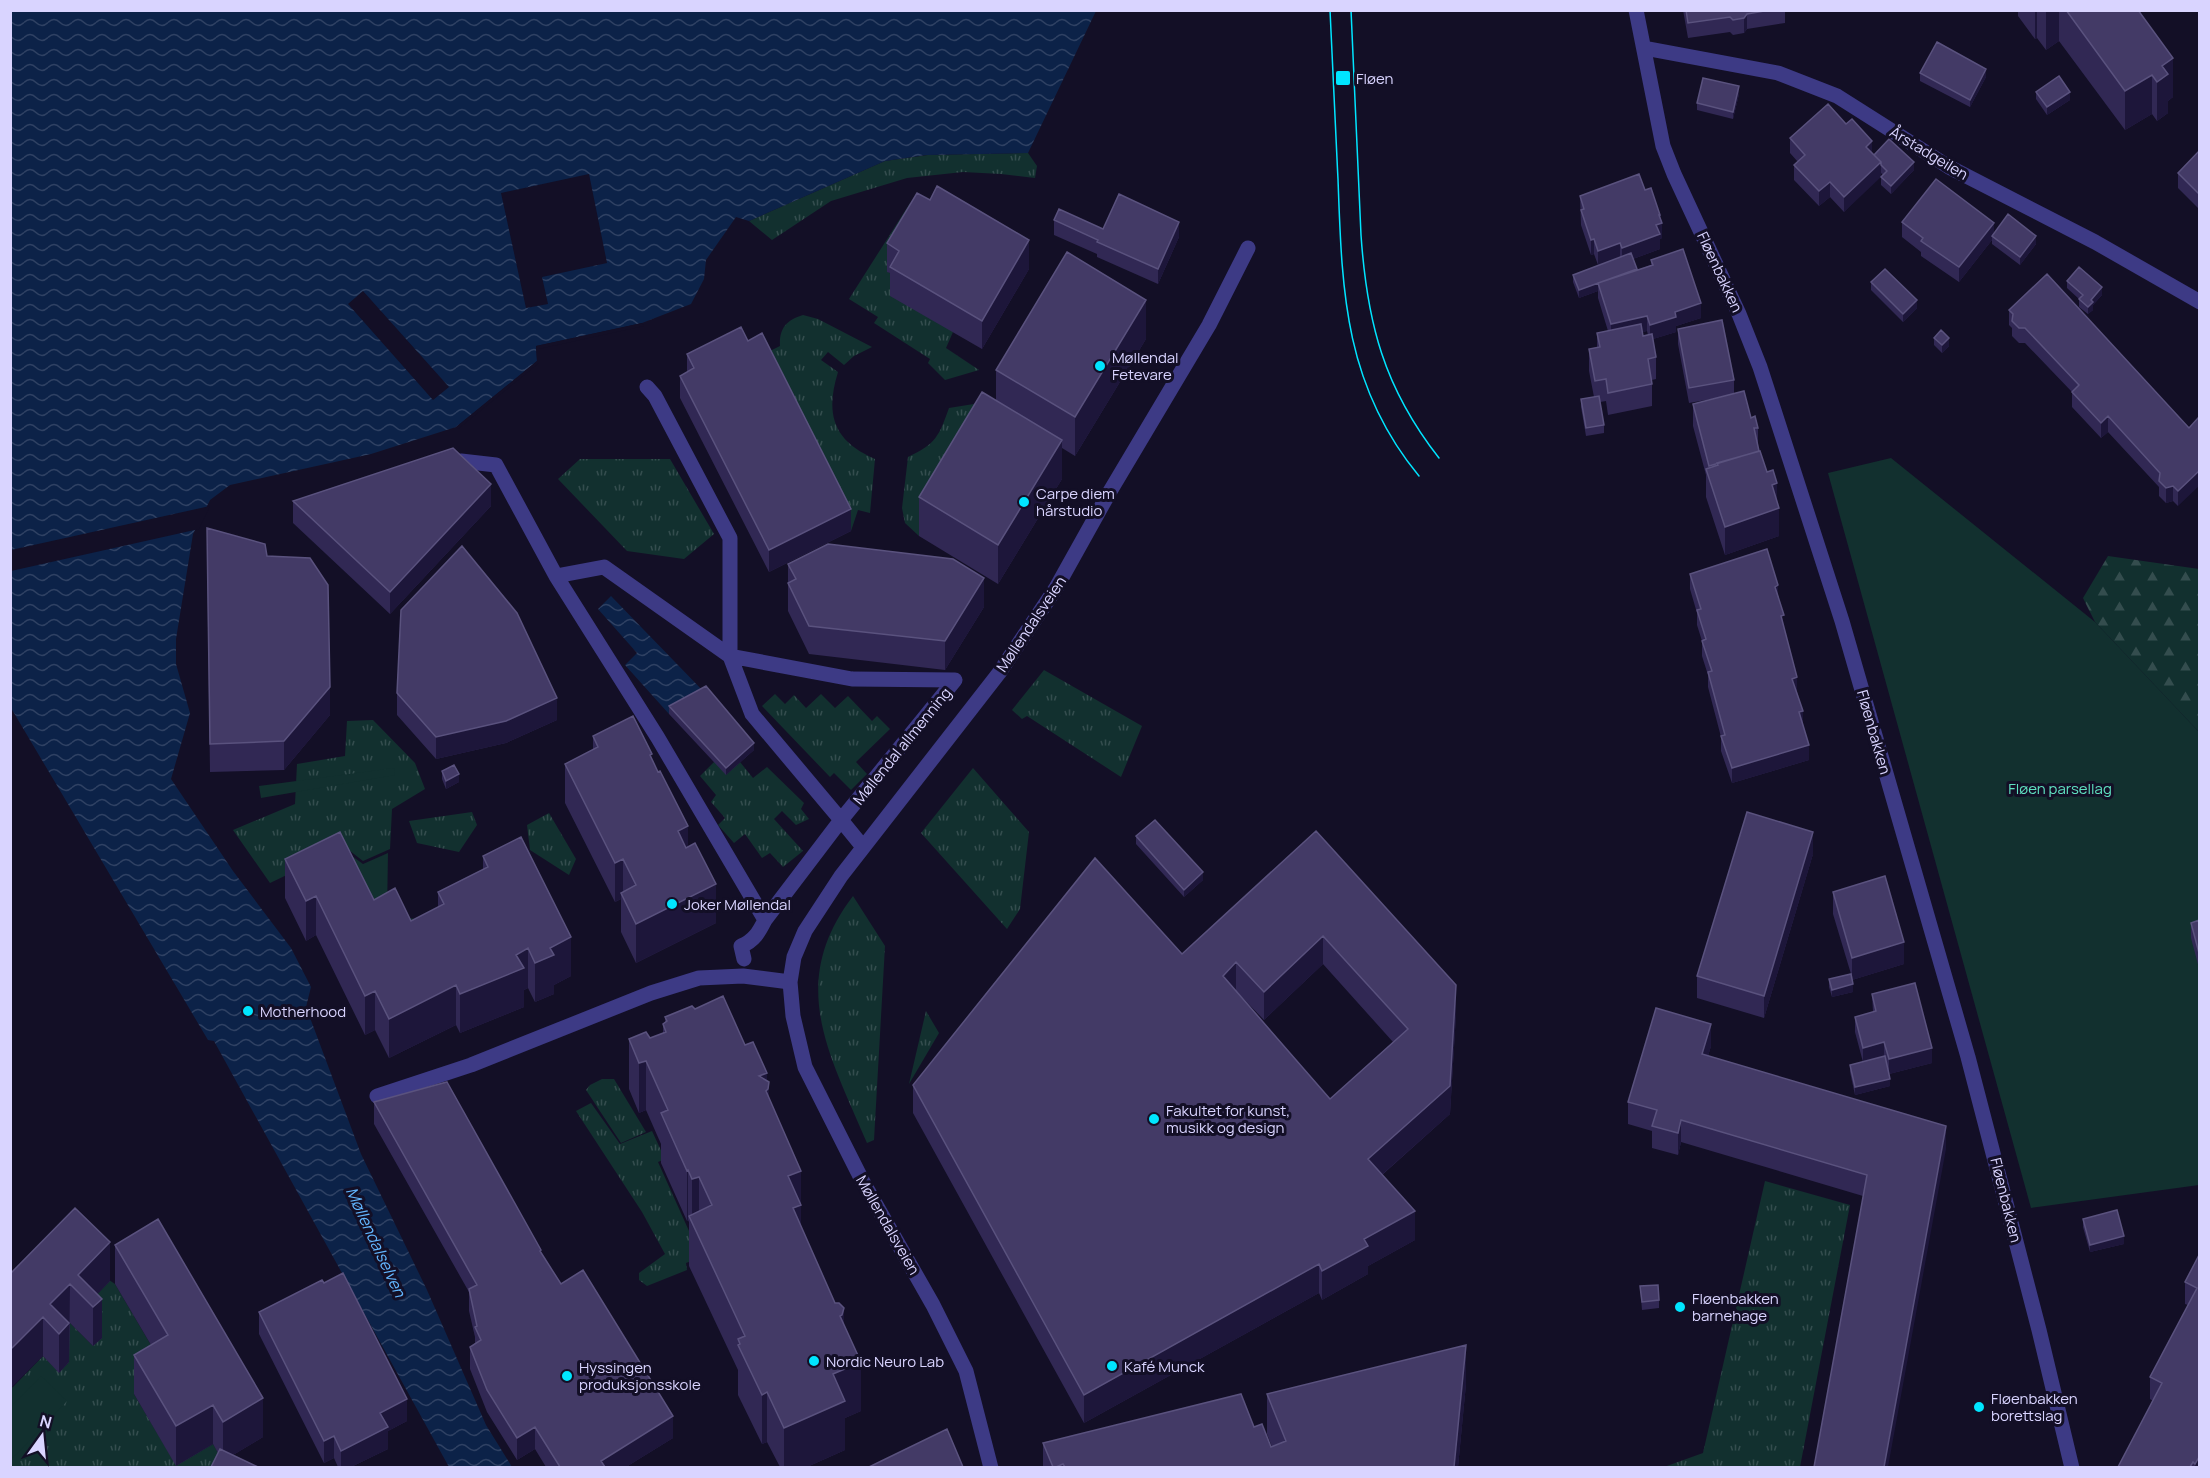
<svg xmlns="http://www.w3.org/2000/svg" width="2210" height="1478" font-family="Manrope,sans-serif">
<defs>
<pattern id="grass-tufts" width="24" height="20" patternUnits="userSpaceOnUse" patternTransform="scale(1.5)"><rect width="24" height="20" fill="#12302f"/><path d="M3 7l-1-3M5 7V3M7 7l1-3M15 17l-1-3M17 17v-4M19 17l1-3" fill="none" stroke="#344d4e"/></pattern>
<pattern id="forest-firs" width="22" height="20" patternUnits="userSpaceOnUse" patternTransform="scale(1.5)"><rect width="22" height="20" fill="#12302f"/><path d="M5 1l3.5 6h-7zM16 11l3.5 6h-7z" fill="#344d4e"/></pattern>
<pattern id="water-waves" width="16" height="10" patternUnits="userSpaceOnUse" patternTransform="scale(1.5)"><rect width="16" height="10" fill="#0c2248"/><path d="M0 5q4-4 8 0t8 0" fill="none" stroke="#2f4163"/></pattern>
</defs>
<rect width="100%" height="100%" fill="#130f26"/>
<path fill="url(#grass-tufts)" d="M1028,153l9,13 -2,12 -34,-4 -38,-2 -56,6 -76,23 -59,39 -23,-19 136,-60 43,-6z
M910,203l26,15 -48,54 11,7 54,53 -7,16 33,22 -34,10 -17,-17 2,-4 -56,-36 4,-6 -29,-18z
M803,315l15,4 54,28 -18,9 -10,9 -16,-13 -7,8 17,12c-13,42 -5,69 37,87l-5,54 -12,-3 -7,21 -89,-176 18,-9c-1,-17 6,-26 23,-31z
M980,403l16,6 -77,127 -14,-13 -3,-15 6,-51c28,-13 31,-21 41,-49z
M580,459h90l44,75 -30,25 -57,-8 -69,-72z
M1044,670l98,56 -21,51 -94,-61 -5,3 -10,-9z
M775,694l10,10 9,-9 12,13 15,-14 14,14 13,-12 24,25 5,-5 13,13 -34,33 11,12 -16,16 -17,-17 -4,4 -68,-71z
M373,720l42,43 10,26 -33,20 -2,40 -27,12 -18,-14 -75,36 -37,-53 62,-26 2,-40 48,-8 2,-35z
M714,762h26l13,16 14,-11 37,36 -3,6 8,10 -13,6 -14,-14 -8,8 29,32 -20,16 -13,-14 -8,5 -17,-24 -11,9 -16,-18 7,-7 -14,-16 5,-7 -16,-19z
M973,768l56,64 -9,77 -13,20 -86,-96z
M472,812l5,13 -18,27 -42,-9 -8,-22z
M549,813l27,46 -7,16 -39,-25 -3,-25z
M853,896l32,50 -11,194 -7,3c-37,-88 -81,-159 -14,-247z
M926,1011l13,22 -30,51z
M602,1079h12l32,53 -25,11 -35,-53 4,-5z
M591,1103l29,41 32,-13 13,28 -7,3 31,69h9l12,23 -24,9 1,7 -40,16 -8,-6v-7l26,-19 -23,-42 -66,-101z
M1765,1181l85,24 -50,262h-136l39,-14z
M109,1280l6,4 53,90 -34,20 42,71 37,-21 10,17 -1,7h-211v-79l32,-33 16,16 -9,-29 20,-20 23,23 -15,-32z"/>
<path fill="url(#forest-firs)" d="M2108,556l91,13v163l-104,-110 -12,-24z"/>
<path fill="#12302f" d="M1891,458l204,164 104,110v453l-168,23 -203,-735z
M394,768l1,7 -134,23 -2,-12z
M345,851l18,13 25,-11 -1,62 51,7 27,-33 15,-2 9,-11 20,-7 12,7 -38,18 5,12 -49,25 5,12 -32,15 -17,-30 -21,11 -34,-68 -27,13 -6,-15z
M41,1376l26,25 -56,59v-53z"/>
<path fill="url(#water-waves)" d="M10,11h1086l-68,142 -102,2 -41,6 -136,60 -13,-4 -30,43 -2,19 -13,25 -49,19 -106,23 1,15 -81,66 -85,27 -141,31 -20,15 -17,34 -17,105v25l14,49 -19,66 62,92 58,77 20,39 -5,20 55,147 66,136 59,135 26,42h-63l-235,-426 -6,-1 -197,-332z
M611,596l95,98 -37,20 -44,-49 12,-12 -39,-44z"/>
<path fill="#130f26" d="M589,174l18,89 -65,14 6,27 -22,4 -25,-115z
M363,291l86,96 -16,13 -85,-96z
M642,323l2,3 -105,23v14l-81,66 -2,-2 81,-66 -1,-15z
M210,506l-11,23 -188,42v-21z"/>
<g fill="none" stroke-linecap="round" stroke-linejoin="round">
<path stroke="#3d3a85" stroke-width="15" d="M1636,10l27,136 11,28 65,140 21,53 82,254 126,436 71,273 33,138
M1644,48l134,25 59,23 112,71 146,75 105,60
M647,387l8,9 75,142v118l22,58 89,106 114,-140
M461,461l35,4 60,111 102,162 107,182 76,-100 22,27
M556,576l48,-9 126,89 122,23 103,1
M744,959l-3,-13c13,-5 18,-14 24,-26
M377,1096l94,-31 180,-72 48,-15 44,-2 47,6
M991,1468l-25,-97 -33,-66 -70,-123 -58,-115 -12,-51 -3,-34 4,-25 11,-26 36,-55 158,-203 57,-85 53,-95 100,-168 39,-77"/>
<path stroke="#00e5ff" stroke-width="1.5" d="M1330,10c3,57 5,113 8,169 4,112 6,206 81,297
M1351,10l10,225c6,88 23,153 78,223"/>
</g>
<path fill="#312854" fill-rule="evenodd" d="M1683,10h102v13l-38,6 -3,4 -11,2 -3,-3 -42,6z
M2017,10h121l35,87 -5,4v12l-11,8 -5,-7 -27,16 -66,-89 -13,9 -9,-12 -2,1 -17,-23v-4z
M1920,73l66,4 -16,30 -50,-26z
M2036,92l34,8 -23,15 -11,-16z
M1739,94l-6,25 -36,-9v-7z
M1790,138l82,15 2,2 40,15 -23,24 -10,-9v-8l2,-2 -2,-2 -37,39 -14,-15 -11,9 -25,-26v-15l4,-3 -8,-9z
M2199,151v58l-21,-21v-15z
M1645,190l15,25 2,23 -2,1v10l-27,10 4,11 14,-5v-5l50,58 -25,8v6l-23,7 3,18v22l-4,1v26l-44,9 -2,-14 -6,1 4,23v8l-18,3 -5,-29v-8l13,-2 -5,-26v-22l8,-2v-14l11,-2 -10,-33v-7l-19,7 -6,-16v-7l25,-10 -4,-11 -3,1 -10,-30 -1,-29zM1647,331l1,4 -5,1 -1,-4z
M1054,220l49,9 76,8 -21,47 -61,-27v-3l-43,-19z
M1902,222l92,12 42,10 -16,21 -28,-21v-4l-33,42 -38,-26v-4l-19,-15z
M887,243l142,26 -47,80 -92,-53v-23l-3,-1z
M2067,281l35,14 -9,10v5l-5,4 -9,-7v-8l-12,-11z
M1871,282l46,26 -14,14 -32,-32z
M2009,310l180,118 -11,78 -5,-5 -7,2 -7,-7v-9l-51,-55 -7,6 -29,-31v-15l-47,-49h-6l-7,-7v-8l-3,-3z
M1678,329l56,51v14l24,34v19l19,55 2,34 -54,19 -19,-58v-22l-13,-49v-22l30,-7 -34,6 -11,-59z
M1934,338l15,8 -7,7 -8,-8z
M1146,339l-71,117 -13,-8v31l-64,105 -79,-48v-39l77,-97v-30z
M687,354l164,177 -82,41 -89,-174v-22l7,-4z
M293,501l198,5 -101,108 -97,-91z
M267,556l63,159 -46,55 -74,2 -3,-215z
M788,564l196,43 -39,63 -136,-16 -21,-43z
M1690,574l88,24 19,94 12,68 -77,23 -11,-32v-14l-13,-50v-12l-6,-19v-15l-5,-16v-12l-7,-24z
M397,693l160,27 -51,23 -70,16 -39,-44z
M669,706l85,44 -28,25 -57,-61z
M593,736l59,25 36,86 28,76 -80,40 -15,-31v-33l-6,3 -50,-99v-39l28,-14z
M442,771l17,11 -13,7 -4,-10z
M1316,831l140,183 -6,100 -68,61 33,65 -47,26v8l-46,26 -3,-7 -235,130 -171,-310v-28l269,-131zM1323,964l70,78 -63,57 -94,-108 28,29z
M1136,836l67,44 -19,17 -48,-53z
M1813,854l-49,164 -67,-20v-22z
M483,856l88,120 -17,9v9l-19,8 -7,-14 -4,2v17l-64,26 -4,-8 -67,33 -14,-28 -10,5 -49,-100 -10,6 -21,-43v-39l89,41 37,21 27,-14v-15l45,-22z
M1833,892l71,72 -52,16 1,12 -21,5 -3,-10v-8l22,-5 -18,-60z
M2199,920v48l-8,-30v-15z
M1872,994l60,69 -43,11 1,12 -35,9 -5,-23v-7l13,-3 -8,-30v-15l18,-5z
M695,1009l50,36 22,36 2,18 32,72v56l43,98 17,86 -16,7v32l-38,17h-27l-13,-25 -5,2 -24,-49v-25l-49,-104v-44l-1,-2 -1,1 -26,-58v-19l-15,-34 -7,3 -10,-24v-50l21,-1 13,-5v-9l2,-2v-5z
M1711,1046l-3,10 238,93 -83,47 -182,-54 -3,13 -26,-7v-17l-24,-7v-22z
M374,1102l167,151 20,31 112,154 -47,29h-80l-11,-18 -18,11 -30,-48 -17,-43v-22l5,-3v-7l-6,-26v-19l-95,-168z
M2083,1219l41,25 -34,8 -7,-25z
M115,1245l148,192 -30,18 -15,-2 -5,-9 -37,22 -42,-72v-39l17,-10 -36,-61z
M2199,1255v212h-81l35,-66 -3,-2v-22l38,-72 -3,-1v-22z
M10,1274l100,7 -13,13 5,44 -9,8 -23,-23 -1,39 -10,11 -16,-17z
M1640,1286l19,14v8l-17,2z
M259,1312l148,109 -19,10v18l-37,18h-13l-4,-9 -10,5 -65,-129z
M1466,1384l-8,83h-415v-24l211,-16 17,20h1l-5,-13v-40z"/>
<path fill="#1d163a" d="M2035,10h2v28l-2,1z
M2047,10h12v31l-13,9v-39z
M1747,14v15l-3,4v-15z
M2173,58v39l-5,4v12l-11,8v-39l5,-16z
M1986,69v8l-16,30v-7z
M2152,75v39l-27,16v-39z
M1739,86v8l-6,25v-7z
M2070,92v8l-23,15v-8z
M1872,141v15l-6,-9z
M1881,162v15l-37,35v-15z
M1914,162v8l-23,24v-8z
M1830,182v15l-11,9v-15z
M1179,222v15l-21,47v-15z
M1662,223v15l-2,1v10l-38,14v-15l34,-23z
M1994,223v14l-2,-1v4l-33,42v-15z
M2036,236v8l-16,21v-8z
M1594,239v15l-3,1v-15z
M1029,240v29l-47,80v-28z
M1620,243v16l-22,7v-15z
M1598,283v8l-19,7v-8z
M2102,287v8l-9,10v5l-5,4v-7l3,-7z
M1146,300v39l-71,117v-39z
M1917,300v8l-14,14v-8z
M1701,303v15l-25,8v6l-26,8v-15l25,-13z
M1647,316v15l-36,8v-15z
M1949,338v8l-7,7v-8z
M2108,416v16l-7,6v-15z
M1062,440v39l-64,105v-39z
M2199,471v15l-21,20v-15z
M1777,483v25h2v28l-54,19v-28l47,-42z
M491,484v22l-101,108v-22z
M2173,486v15l-7,2v-15z
M851,509v22l-82,41v-22z
M984,578v29l-39,63v-29z
M1778,585v15l-3,-13z
M1797,677v15l-5,2v-15z
M330,687v28l-46,55v-29z
M557,698v22l-51,23 -70,16v-22z
M1803,711v15l-4,-14z
M754,743v7l-28,25v-7z
M1809,745v15l-77,23v-15z
M459,774v8l-13,7v-8z
M688,826v40l-10,-35z
M1813,832v22l-49,164v-22z
M623,859v38l-2,-4v6l-6,3v-39z
M1203,872v8l-19,17v-7z
M716,884v39l-80,40v-39z
M316,896v39l-10,6v-40z
M1323,936v28l-59,56v-28z
M571,937v39l-17,9v9l-19,8v-39l15,-15z
M1904,942v22l-52,16v-22z
M528,948v40l-4,2v17l-64,26v-39l56,-39z
M1236,962v29l-13,14v-29z
M1853,984v8l-21,5v-7z
M456,985v40l-67,33v-39z
M1456,985v29l-6,100 -82,73v-28z
M375,991v39l-10,5v-39z
M1711,1024v22l-9,30v-22z
M1884,1042v15l-21,6v-15z
M1932,1048v15l-43,11v-15z
M646,1061v49l-7,3v-50z
M767,1073v17l2,-8v50l-10,-56z
M1890,1079v7l-35,9v-8z
M1681,1120v22l-3,13v-22z
M1946,1126v23l-58,318h-4z
M688,1170v50l-1,1v-50z
M801,1171v83l-8,4 -5,-82z
M699,1177v50l-7,-5v-43z
M1415,1211v29l-47,26v8l-46,26v-29l42,-32z
M2124,1236v8l-34,8v-7z
M110,1242v39l-21,22 -11,-28z
M1319,1264v29l-235,130v-28z
M70,1284l-1,78 -10,11v-39l-9,-30z
M102,1299v39l-9,8v-39z
M844,1308v50l-4,-42z
M43,1317v39l-33,33v-39z
M1466,1345v39l-8,83h-4z
M861,1362v49l-16,7v32l-38,17h-23v-39l49,-54z
M767,1392v50l-5,2v-49z
M263,1398v39l-40,24v-39z
M407,1399v22l-19,10v18l-37,18h-10v-16l39,-38z
M213,1405v39l-37,22v-40z
M673,1416v22l-47,29h-25v-6z
M535,1427v22l-18,11v-22z
M334,1436v22l-10,5v-22z
M2199,1449v18h-4v-3z"/>
<path fill="#433a66" stroke="#5a527e" stroke-width="1.5" fill-rule="evenodd" d="M1686,10h84l-23,4 -3,4 -11,2 -3,-3 -42,6z
M2066,10h72l35,48 -11,8 6,8 -11,8 -5,-7 -27,16z
M1937,42l49,27 -16,31 -50,-27z
M2059,76l11,16 -23,15 -11,-15z
M1703,78l36,8 -6,26 -36,-9z
M1828,104l18,20 6,-5 20,22 -6,6 15,15 -37,35 -14,-15 -11,9 -25,-26 11,-10 -15,-17z
M1889,139l25,23 -23,24 -10,-9 6,-6 -6,-6v-3l-7,-7z
M2199,151v43l-21,-21z
M1639,174l6,16 6,-2 9,27h-1l3,8 -6,2 4,9 -38,14 -2,-5 -22,8 -4,-12 -3,1 -10,-30 3,-1 -4,-13z
M1936,179l58,44 -35,44 -38,-26 2,-3 -21,-16z
M937,186l92,54 -47,81 -92,-54 9,-16 -12,-8 30,-50 13,7z
M1119,194l60,28 -21,47 -61,-27 1,-2 -44,-20 5,-11 44,20z
M2008,214l28,22 -16,21 -28,-21z
M1683,249l18,54 -26,9 1,5 -26,8 -3,-9 -36,8 -13,-41 55,-18 -2,-5z
M1067,252l79,48 -71,117 -79,-47z
M1631,253l6,16 -58,21 -6,-15z
M2079,267l23,20 -11,13 2,2 -5,5 -9,-8 4,-4 -16,-14z
M1885,269l32,31 -14,14 -32,-32z
M2047,274l142,154 9,-10 1,2v51l-21,20 -5,-5 -7,2 -7,-7 1,-8 -52,-57 -7,7 -29,-31 7,-7 -54,-57h-6l-7,-7 1,-7 -4,-4z
M1722,320l12,60 -45,8 -11,-59z
M1641,324l2,12 9,-2 4,23 -8,2 4,25 -44,9 -2,-14 -11,2 -6,-32 11,-2 -3,-14z
M741,327l7,14 14,-8 89,176 -82,41 -89,-174 14,-8 -7,-14z
M1941,330l8,8 -7,7 -8,-7z
M1744,391l7,27 4,-2 3,12h-4l5,23 -50,15 -16,-62z
M982,392l80,48 -64,105 -79,-48z
M1599,396l5,29 -18,3 -5,-29z
M453,448l38,36 -101,108 -97,-91z
M1760,451l7,21 6,-2 4,13 -5,2 7,23 -54,19 -19,-58 12,-4 -1,-2z
M207,528l58,16 2,12 43,2 18,27 2,102 -46,54 -74,3z
M828,544l125,15 31,19 -39,63 -136,-15 -21,-43 8,-4 -8,-15z
M462,546l55,67 40,85 -51,23 -70,16 -39,-44 4,-83z
M1767,549l11,36 -3,2 9,28 -3,1 16,61 -5,2 11,32 -4,1 10,33 -77,23 -11,-32 4,-1 -17,-63 4,-1 -10,-30 4,-2 -9,-29 4,-1 -11,-35z
M706,686l48,57 -28,25 -57,-62z
M633,716l19,38 -2,1 8,17 2,-1 28,55 -10,5 8,17 9,-5 21,41 -80,40 -15,-31 15,-8 -13,-26 -8,4 -50,-99 33,-17 -5,-11z
M454,765l5,9 -13,7 -4,-10z
M1747,812l66,20 -49,164 -67,-20z
M1155,820l48,52 -19,18 -48,-54z
M1316,831l140,154 -6,101 -82,73 47,52 -51,28 4,7 -46,25 -3,-7 -235,131 -171,-310 182,-227 87,96zM1323,936l85,93 -78,70 -107,-123 13,-14 28,30z
M340,832l34,68 21,-12 16,33 33,-17 -6,-12 50,-25 -5,-11 38,-19 50,100 -21,11 4,7 -19,8 -7,-15 -12,7 8,13 -64,26 -4,-9 -67,34 -14,-28 -10,5 -49,-100 -10,5 -21,-42z
M1885,876l19,66 -52,16 -19,-66z
M2199,920v33l-8,-30z
M1851,974l2,10 -21,6 -3,-11z
M1915,983l17,65 -43,11 -5,-17 -21,6 -8,-31 21,-6 -4,-17z
M723,996l22,49 8,-3 14,31 -8,3 10,6 -1,7 -2,2 35,80 -13,5 13,29 -8,3 42,95h4l5,5 -2,7 -2,1 21,46 -28,12 12,27 -61,27 -17,-36 -5,3 -24,-50 2,-1 -2,-5 7,-3 -56,-120 23,-11 -13,-28 -7,2 -4,-9 -1,1 -26,-58 7,-3 -22,-49 -7,2 -10,-24 17,-7 4,6 16,-6 -3,-8 4,-3 -2,-4 27,-11 3,3z
M1656,1008l55,16 -9,30 244,72 -62,341h-70l53,-292 -186,-55 -3,13 -26,-7 5,-16 -29,-8z
M1885,1056l5,23 -35,8 -5,-22z
M447,1082l94,168 -1,1 21,33 22,-14 90,146 -72,45 4,6h-45l-25,-40 -18,11 -30,-48 -17,-43 11,-7 -6,-13 2,-1 -8,-37 8,-4 -103,-183z
M75,1208l35,34 -32,33 24,24 -9,8 -23,-23 -20,20 19,19 -10,11 -16,-17 -33,33v-76z
M2117,1210l7,26 -34,9 -7,-26z
M158,1219l105,179 -40,24 -10,-17 -37,21 -42,-71 34,-20 -53,-90z
M2199,1255v202l-4,7 -2,-2 -3,5h-72l44,-84 -12,-6 47,-89 -12,-6z
M343,1273l64,126 -27,14 8,14 -47,24 -7,-15 -10,5 -65,-129 63,-32 2,3z
M1658,1285l1,15 -17,2 -2,-16z
M1466,1345l-12,122h-389l-2,-3 -7,3h-3l-10,-24 198,-49 13,33 8,-3 9,23 15,-6 -19,-47z
M947,1429l16,38h-94z
M220,1449l38,18h-47z"/>
<g fill="#00e5ff" stroke="#130f26" stroke-width="2">
<rect x="1335" y="70" width="16" height="16" rx="3"/>
<circle cx="1100" cy="366" r="6"/>
<circle cx="1024" cy="502" r="6"/>
<circle cx="672" cy="904" r="6"/>
<circle cx="248" cy="1011" r="6"/>
<circle cx="1154" cy="1119" r="6"/>
<circle cx="1680" cy="1307" r="6"/>
<circle cx="814" cy="1361" r="6"/>
<circle cx="1112" cy="1366" r="6"/>
<circle cx="567" cy="1376" r="6"/>
<circle cx="1979" cy="1407" r="6"/>
</g>
<g text-anchor="middle" dominant-baseline="central" stroke-width="6" stroke-linejoin="round" paint-order="stroke">
<g font-size="15" fill="#d9d4ff" stroke="#130f26" text-anchor="start">
<text x="1356" y="78">Fløen</text>
<text x="1112" y="357">Møllendal<tspan x="1112" dy="17">Fetevare</tspan></text>
<text x="1036" y="493">Carpe diem<tspan x="1036" dy="17">hårstudio</tspan></text>
<text x="684" y="904">Joker Møllendal</text>
<text x="260" y="1011">Motherhood</text>
<text x="1166" y="1110">Fakultet for kunst,<tspan x="1166" dy="17">musikk og design</tspan></text>
<text x="1692" y="1298">Fløenbakken<tspan x="1692" dy="17">barnehage</tspan></text>
<text x="826" y="1361">Nordic Neuro Lab</text>
<text x="1124" y="1366">Kafé Munck</text>
<text x="579" y="1367">Hyssingen<tspan x="579" dy="17">produksjonsskole</tspan></text>
<text x="1991" y="1398">Fløenbakken<tspan x="1991" dy="17">borettslag</tspan></text>
</g>
<g font-size="15" fill="#d9d4ff" stroke="#130f26">
<text transform="translate(1929 153) rotate(31)">Årstadgeilen</text>
<text transform="translate(1720 272) rotate(65)">Fløenbakken</text>
<text transform="translate(1031 624) rotate(-56)">Møllendalsveien</text>
<text transform="translate(1874 732) rotate(74)">Fløenbakken</text>
<text transform="translate(902 746) rotate(-51)">Møllendal allmenning</text>
<text transform="translate(2006 1200) rotate(76)">Fløenbakken</text>
<text transform="translate(888 1225) rotate(60)">Møllendalsveien</text>
</g>
<g font-size="15" fill="#5fe0c0" stroke="#130f26">
<text x="2060" y="788">Fløen parsellag</text>
</g>
<g font-size="16" font-style="italic" fill="#62b6ff" stroke="#130f26">
<text transform="translate(376 1242) rotate(65)">Møllendalselven</text>
</g>
</g>
<rect width="2210" height="1478" fill="none" stroke="#d9d4ff" stroke-width="24"/>
<g transform="translate(42 1436) rotate(15)" stroke="#130f26" stroke-width="4.5" paint-order="stroke">
<path d="M0-4.5L10 22L0 15L-10 22Z" fill="#d9d4ff"/>
<text y="-9" font-size="16" font-weight="bold" text-anchor="middle" fill="#d9d4ff">N</text>
</g>
</svg>
